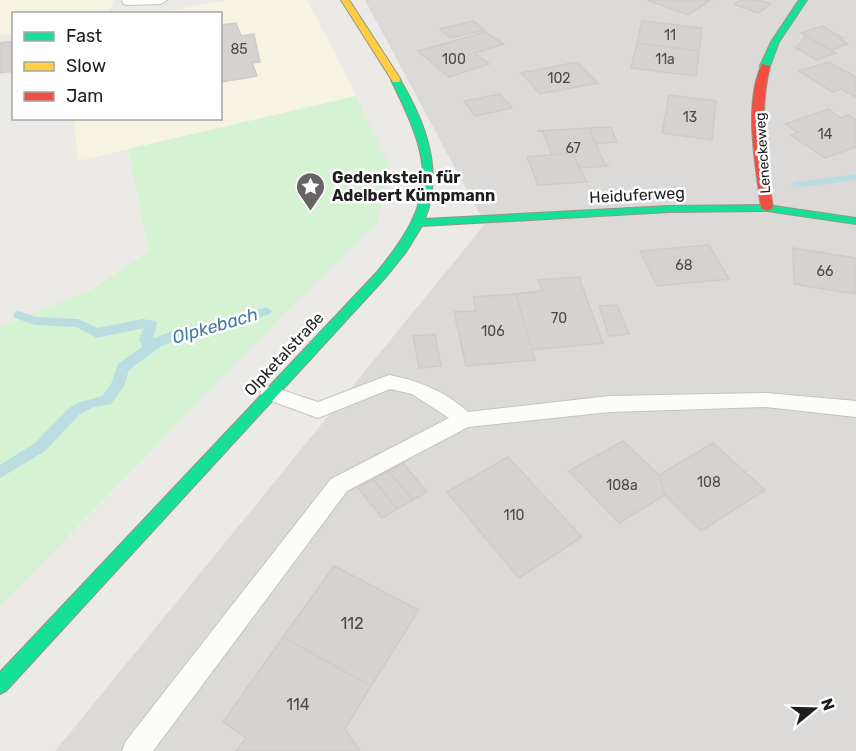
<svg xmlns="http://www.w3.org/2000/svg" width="856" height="751" font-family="Rubik,sans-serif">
<rect width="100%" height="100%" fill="#eceae7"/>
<path fill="#dbdad8" d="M365,0h491v751h-801l430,-527z"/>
<path fill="#f6f3e2" d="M0,0h114l-6,13 -94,1 -1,19 -13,2z
M228,0h79l49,96 -278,65 -4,-42 146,-1v-104l-63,-1z"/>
<path fill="#d5f3d2" d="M356,96l34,71 -14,58 -86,83 -290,298v-280l91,-36 58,-38 -21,-103z"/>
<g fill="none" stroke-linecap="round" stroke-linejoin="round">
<path fill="#badde1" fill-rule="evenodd" d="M856,174v6l-61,8 -5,-3 5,-3z
M266,307l6,4 -2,3 -46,15 -36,5 -28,13 -31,23 -5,16 -13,18 -17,3 -15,8 -34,36 -45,27v-13l35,-22 34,-35 8,-5 25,-7 9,-12 7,-20 24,-17 -3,-8 5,-11 -47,10 -21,-11 -41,-2 -20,-7 -2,-3 2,-3 4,-1 17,6 42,2 20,9 44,-9 14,2 1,3 -4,15 28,-12 42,-6z"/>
</g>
<path fill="#d5d2cf" stroke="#cfcbc8" stroke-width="1.5" d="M647,0h64l-23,15z
M741,0h17l13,4 -13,9 -24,-9z
M474,21l10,9 -33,8 -11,-9z
M642,21l60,7 -3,23 -62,-8z
M236,23l5,13 13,-2 6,28 -8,1 5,13 -37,6v-57z
M822,26l21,12 -3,1 8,5 -17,6 -30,-17z
M485,32l19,12 -29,9 14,11 -40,13 -31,-26z
M806,36l25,14 5,3 -20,7 -20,-12z
M14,41v30l-14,2v-30z
M637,43l62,8 -3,25 -65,-8z
M577,62l21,21 -58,11 -19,-21z
M829,62l27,15v20l-15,-8 -9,3 -33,-21z
M500,94l12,14 -37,8 -11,-15z
M669,95l47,6 -4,39 -50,-7z
M828,109l13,9 7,-3 8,5v27l-31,11 -34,-23 7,-3 -13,-8z
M611,127l6,15 -22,2 -6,-16z
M589,128l16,37 4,1 -30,2 -7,-15 -20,2 -9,-23 -6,-1z
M572,153l15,29 -49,3 -11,-28z
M709,245l20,34 -72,7 -17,-35z
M793,248l63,10v36l-62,-10z
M579,277l24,66 -71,7 -16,-56 26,-3 -4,-11z
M516,294l19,66 -69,6 -12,-54 22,-1 -3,-14z
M617,305l12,29 -20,2 -10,-30z
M435,334l6,32 -22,2 -6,-32z
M623,441l36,34 6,20 -46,28 -50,-52z
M713,443l52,47 -64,41 -36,-36 -6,-20z
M508,457l74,80 -63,41 -72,-86z
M403,463l24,29 -14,8 -25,-29z
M388,471l25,29 -16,9 -24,-30z
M373,479l24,30 -15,9 -24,-30z
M334,566l85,44 -48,76 -88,-49z
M283,637l88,49 -26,43 15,22h-124l10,-13 -23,-16z"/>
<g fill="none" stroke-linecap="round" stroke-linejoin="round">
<defs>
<path id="lane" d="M122,0h45l-6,4 -34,1 -4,-1z
M389,375c30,6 56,16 79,37l142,-16 156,-3 90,8v16l-90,-10 -156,5 -142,15 -121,64 -194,260h-31l4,-10 205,-262 118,-61 -37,-24 -22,-5 -72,29 -55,-20 -3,-5 3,-5 7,-2 48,16z"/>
<path id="fast" d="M799,0h8l-28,42 -9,24 -8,2 -2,-2 11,-24z
M393,78h6c26,43 45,92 26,141l244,-13 98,-1 89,13v6l-89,-13 -98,1 -247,14 -16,26 -21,26 -379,413 -6,3v-22l377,-400c62,-75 56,-108 14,-192z"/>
<path id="slow" d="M341,0h8l52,80 -2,2h-6z"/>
<path id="jam" d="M762,64l8,2c-12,48 -4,94 3,142l-6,3 -6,-3c-5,-43 -18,-103 1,-144z"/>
</defs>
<use href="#lane" stroke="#c5c4c3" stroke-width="2"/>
<use href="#fast" stroke="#97967e" stroke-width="2"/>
<use href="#slow" stroke="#97967e" stroke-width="2"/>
<use href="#jam" stroke="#97967e" stroke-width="2"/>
<use href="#lane" fill="#fcfcfb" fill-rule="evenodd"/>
<use href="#fast" fill="#16e098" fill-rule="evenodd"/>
<use href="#slow" fill="#ffcf43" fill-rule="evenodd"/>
<use href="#jam" fill="#f24e42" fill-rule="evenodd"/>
</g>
<defs>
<symbol id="sight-pin" viewBox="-11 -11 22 30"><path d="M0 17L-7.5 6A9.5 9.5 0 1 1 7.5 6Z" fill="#666564" stroke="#fff"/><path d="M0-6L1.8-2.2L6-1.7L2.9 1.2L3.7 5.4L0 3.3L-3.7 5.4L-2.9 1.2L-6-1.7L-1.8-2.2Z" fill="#fff"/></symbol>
</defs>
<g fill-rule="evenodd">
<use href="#sight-pin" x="294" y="170" width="33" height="45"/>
</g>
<g text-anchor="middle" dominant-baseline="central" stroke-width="5" stroke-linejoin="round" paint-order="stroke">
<g font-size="14" fill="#4c4b4a">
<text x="670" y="35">11</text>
<text x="239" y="49">85</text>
<text x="454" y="59">100</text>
<text x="665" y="59">11a</text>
<text x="559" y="78">102</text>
<text x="690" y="117">13</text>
<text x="825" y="134">14</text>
<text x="573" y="148">67</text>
<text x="684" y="265">68</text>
<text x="825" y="271">66</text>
<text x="559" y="318">70</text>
<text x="493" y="331">106</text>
<text x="709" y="482">108</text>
<text x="622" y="485">108a</text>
<text x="514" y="515">110</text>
</g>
<g font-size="14" fill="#1e1e1e" stroke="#fff">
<text transform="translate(763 153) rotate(-94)">Leneckeweg</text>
</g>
<g font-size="16" font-weight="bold" fill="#1e1e1e" stroke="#fff" text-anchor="start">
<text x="332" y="177">Gedenkstein für<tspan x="332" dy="18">Adelbert Kümpmann</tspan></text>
</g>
<g font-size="16" fill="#1e1e1e" stroke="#fff">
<text transform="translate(637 195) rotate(-3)">Heiduferweg</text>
<text transform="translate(284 354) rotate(-47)">Olpketalstraße</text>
</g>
<g font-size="16" fill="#4c4b4a">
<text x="352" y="623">112</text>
<text x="298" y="704">114</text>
</g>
<g font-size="18" font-style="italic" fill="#437ca0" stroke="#fff">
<text transform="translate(215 326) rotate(-16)">Olpkebach</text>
</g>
</g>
<rect x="12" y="12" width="210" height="108" fill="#ffffff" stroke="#a5a5a5" stroke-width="1.5"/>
<rect x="24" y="32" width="30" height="9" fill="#16e098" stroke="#a5a5a5" stroke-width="1.5"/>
<text x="66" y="42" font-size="18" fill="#1e1e1e">Fast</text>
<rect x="24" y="62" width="30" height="9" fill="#ffcf43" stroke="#a5a5a5" stroke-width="1.5"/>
<text x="66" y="72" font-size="18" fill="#1e1e1e">Slow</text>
<rect x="24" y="92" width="30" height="9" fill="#f24e42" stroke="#a5a5a5" stroke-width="1.5"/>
<text x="66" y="102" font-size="18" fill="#1e1e1e">Jam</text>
<g transform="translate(814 709) rotate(71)" stroke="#ffffff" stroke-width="4.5" paint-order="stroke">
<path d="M0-4.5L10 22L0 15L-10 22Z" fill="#1e1e1e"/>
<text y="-9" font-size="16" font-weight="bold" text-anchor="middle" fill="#1e1e1e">N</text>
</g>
</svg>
